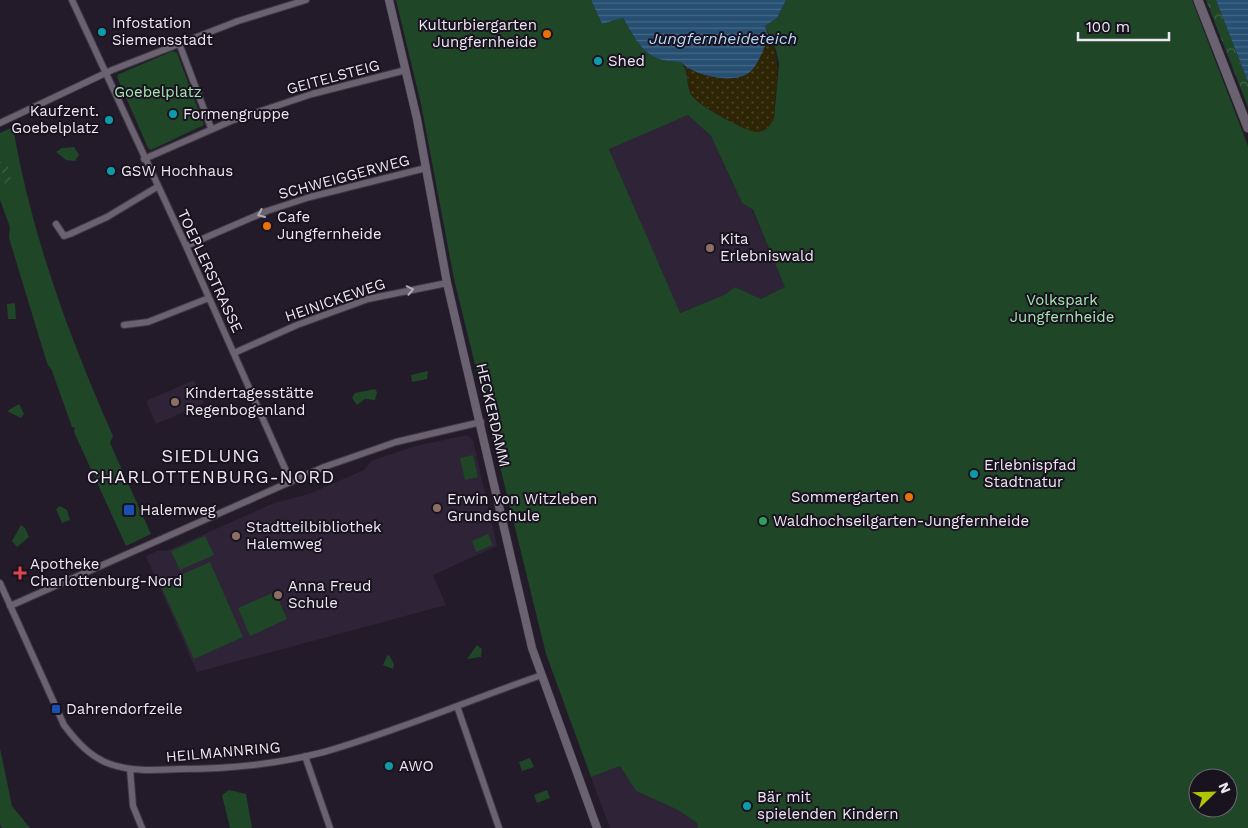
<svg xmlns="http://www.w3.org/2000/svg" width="1248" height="828" font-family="'Work Sans',sans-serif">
<defs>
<pattern id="forest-crowns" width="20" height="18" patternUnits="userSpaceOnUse" patternTransform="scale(1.25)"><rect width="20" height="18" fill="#1f4627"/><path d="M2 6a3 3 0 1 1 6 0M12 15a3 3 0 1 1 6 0" fill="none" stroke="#406147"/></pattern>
<pattern id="sand-dots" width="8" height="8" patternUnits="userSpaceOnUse" patternTransform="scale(1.25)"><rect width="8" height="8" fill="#2d2504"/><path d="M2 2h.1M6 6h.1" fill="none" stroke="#4c4529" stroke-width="1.8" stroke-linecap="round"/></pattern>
<pattern id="garden-furrows" width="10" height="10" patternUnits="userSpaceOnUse" patternTransform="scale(1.25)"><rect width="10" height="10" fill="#1f4627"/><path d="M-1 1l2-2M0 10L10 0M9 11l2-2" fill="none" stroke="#406147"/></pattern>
<pattern id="water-rules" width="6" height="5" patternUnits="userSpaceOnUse" patternTransform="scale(1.25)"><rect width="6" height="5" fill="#264f71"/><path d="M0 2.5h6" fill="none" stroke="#466886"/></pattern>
</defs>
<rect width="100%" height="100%" fill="#231b29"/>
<path fill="#2f2437" d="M688,115L711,136L742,203L752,210L786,287L761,299L735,287L724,295L679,313L609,148Z
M194,380L204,403L156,424L146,401Z
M467,435L473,440L497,546L433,575L446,605L197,672L146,556L157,551L169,550L274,503L309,494L364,470L371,461L416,446Z
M620,766L636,791L678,810L697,823L698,828H610L591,777Z"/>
<path fill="#1f4627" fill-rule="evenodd" d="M396,0H591L602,24L623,18C639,46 646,62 681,62C690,72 685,83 691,94C699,107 744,130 759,132L774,118L779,64L776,50L765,26L777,18L786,0H1192L1248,146V828H698L697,823L678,810L636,791L620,766L591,777L546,654L454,279L421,104ZM688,115L711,136L742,203L753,210L785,287L761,299L735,287L724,295L680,313L609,149ZM1198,778H1228V808H1198Z
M173,51L177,53L204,125L151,150L148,148L117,77L119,74Z
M13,127C31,233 69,337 113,436L110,443L151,534L126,546L74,432L75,428L72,427L52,371L47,363L9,238L10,227L0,200V133Z
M74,147L79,155L75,161L66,160L56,152L62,148Z
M15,303L16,319H8L7,304Z
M428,371L427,379L412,382L411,375Z
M375,389L377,392L375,400L365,399L357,405L352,398L355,393Z
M19,404L24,414L21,418L7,411Z
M473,455L478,477L465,480L460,458Z
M60,506L67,510L70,520L62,523L56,509Z
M21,525L25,528L29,537L17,547L12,541Z
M488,534L493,545L476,552L472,541Z
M205,536L214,555L180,570L171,551Z
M210,562L243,637L194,659L160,584Z
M275,592L287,619L250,636L238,608Z
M477,645L482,649L481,657L467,659Z
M389,655L394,664L393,669L383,665L387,656Z
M0,748L12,806L30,828H2L0,825Z
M530,758L534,767L522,771L519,762Z
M229,790L246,794L252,828H230L222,795Z
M547,790L550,798L537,803L534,795Z"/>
<path fill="url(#forest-crowns)" d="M1206,0H1216L1248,82V107Z"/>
<path fill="url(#sand-dots)" d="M769,37C783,63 775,89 774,118C771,125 766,132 757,132C746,132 699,105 692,96C686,86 689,76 685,66C698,76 737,84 751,71C759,63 764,47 769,37Z"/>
<path fill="url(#garden-furrows)" d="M0,162H7L11,180L5,185Z"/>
<path fill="url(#water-rules)" d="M591,0H786L777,18L765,26L769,37C764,47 759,64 750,72C735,85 693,76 681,62C645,62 639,45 623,18L602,24Z
M1216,0H1248V82Z"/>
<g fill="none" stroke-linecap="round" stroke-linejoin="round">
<defs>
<path id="minor" d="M72,0L186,246L291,482
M179,43L211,128
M0,123L112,70L238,21L306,0
M144,159L231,121L312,94L406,70
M56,224L64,236L70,234L107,217L157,187
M186,246L267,211L310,197L426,168
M124,325L148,322L209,298
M234,353L297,325L368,299L447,283
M0,583L64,725C76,741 90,757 110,764C132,772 157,770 181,769C228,769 278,764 324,752C398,731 469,700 542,675
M10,606L324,467L396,442L481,422
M457,706L499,828
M305,756L330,828
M130,769L133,806L142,828"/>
<path id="tertiary" d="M389,0L417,119L447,283L532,648L597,828"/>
<path id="secondary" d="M1198,0L1248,128"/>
</defs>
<use href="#minor" stroke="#3e3842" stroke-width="8"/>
<use href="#tertiary" stroke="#3e3842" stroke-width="9"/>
<use href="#secondary" stroke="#3e3842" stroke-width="10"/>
<use href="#minor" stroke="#6a6171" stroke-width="6"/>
<use href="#tertiary" stroke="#6a6171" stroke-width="8"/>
<use href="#secondary" stroke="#6a6171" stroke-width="9"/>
</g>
<defs><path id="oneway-chevron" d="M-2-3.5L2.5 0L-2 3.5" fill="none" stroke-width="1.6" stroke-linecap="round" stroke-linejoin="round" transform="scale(1.25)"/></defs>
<g stroke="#b2abb8">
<use href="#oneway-chevron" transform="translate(261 214) rotate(157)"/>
<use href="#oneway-chevron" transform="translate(410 290) rotate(-11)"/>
</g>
<g fill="#0f9aa8" stroke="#19121f" stroke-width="2">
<circle cx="102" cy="32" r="5"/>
<circle cx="598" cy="61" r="5"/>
<circle cx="173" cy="114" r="5"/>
<circle cx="109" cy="120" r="5"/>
<circle cx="111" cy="171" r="5"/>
<circle cx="974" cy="474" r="5"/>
<circle cx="389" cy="766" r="5"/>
<circle cx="747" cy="806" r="5"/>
</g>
<g fill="#e8710a" stroke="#19121f" stroke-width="2">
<circle cx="547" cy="34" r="5"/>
<circle cx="267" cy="226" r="5"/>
<circle cx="909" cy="497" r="5"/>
</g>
<g fill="#8d6e63" stroke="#19121f" stroke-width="2">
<circle cx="710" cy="248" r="5"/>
<circle cx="175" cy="402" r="5"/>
<circle cx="437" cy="508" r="5"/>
<circle cx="236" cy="536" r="5"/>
<circle cx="278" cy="595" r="5"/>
</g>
<g fill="#1a4fb4" stroke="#19121f" stroke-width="2">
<rect x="123" y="504" width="12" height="12" rx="2.5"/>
<rect x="51" y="704" width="10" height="10" rx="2.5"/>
</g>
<circle fill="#2e9e5b" stroke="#19121f" stroke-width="2" cx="763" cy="521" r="5"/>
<path fill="#e0444e" stroke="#19121f" stroke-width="2" d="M17.5 565.5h5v5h5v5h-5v5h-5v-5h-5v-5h5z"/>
<g text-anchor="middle" stroke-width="4" stroke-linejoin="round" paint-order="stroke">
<g font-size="15" fill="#ede8f2" stroke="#19121f" text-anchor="start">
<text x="112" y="28">Infostation<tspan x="112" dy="17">Siemensstadt</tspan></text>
<text x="537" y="30" text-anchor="end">Kulturbiergarten<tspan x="537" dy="17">Jungfernheide</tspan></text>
<text x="608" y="66">Shed</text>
<text x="99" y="116" text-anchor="end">Kaufzent.<tspan x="99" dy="17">Goebelplatz</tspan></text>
<text x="183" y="119">Formengruppe</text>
<text x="121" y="176">GSW Hochhaus</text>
<text x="277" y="222">Cafe<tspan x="277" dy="17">Jungfernheide</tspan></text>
<text x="720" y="244">Kita<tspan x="720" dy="17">Erlebniswald</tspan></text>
<text x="185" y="398">Kindertagesstätte<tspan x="185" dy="17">Regenbogenland</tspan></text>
<text x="984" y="470">Erlebnispfad<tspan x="984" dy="17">Stadtnatur</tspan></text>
<text x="899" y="502" text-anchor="end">Sommergarten</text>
<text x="447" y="504">Erwin von Witzleben<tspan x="447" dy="17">Grundschule</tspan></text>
<text x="140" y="515">Halemweg</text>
<text x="773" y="526">Waldhochseilgarten-Jungfernheide</text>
<text x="246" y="532">Stadtteilbibliothek<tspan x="246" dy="17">Halemweg</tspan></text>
<text x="30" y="569">Apotheke<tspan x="30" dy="17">Charlottenburg-Nord</tspan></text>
<text x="288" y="591">Anna Freud<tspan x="288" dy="17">Schule</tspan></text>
<text x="66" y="714">Dahrendorfzeile</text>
<text x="399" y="771">AWO</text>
<text x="757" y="802">Bär mit<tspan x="757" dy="17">spielenden Kindern</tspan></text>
</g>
<g font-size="15" fill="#ede8f2" stroke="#19121f">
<text transform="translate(333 77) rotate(-15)" y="5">GEITELSTEIG</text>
<text transform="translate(344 177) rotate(-15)" y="5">SCHWEIGGERWEG</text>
<text transform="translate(210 271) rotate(65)" y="5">TOEPLERSTRASSE</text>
<text transform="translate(335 300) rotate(-19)" y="5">HEINICKEWEG</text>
<text transform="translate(493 415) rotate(77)" y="5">HECKERDAMM</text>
<text transform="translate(223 752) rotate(-5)" y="5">HEILMANNRING</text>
</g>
<g font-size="15" fill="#a4e7ae" stroke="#19121f">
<text x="158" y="97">Goebelplatz</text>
<text x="1062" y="305">Volkspark<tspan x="1062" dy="17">Jungfernheide</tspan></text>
</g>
<g font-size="16" font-style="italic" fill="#b3d9fb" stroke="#19121f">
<text x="723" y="44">Jungfernheideteich</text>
</g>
<g font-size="18" letter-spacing="1" fill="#ede8f2" stroke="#19121f">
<text x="211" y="462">SIEDLUNG<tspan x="211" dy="21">CHARLOTTENBURG-NORD</tspan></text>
</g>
</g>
<g transform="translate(1213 793) rotate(67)"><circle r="24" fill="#19121f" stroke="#6e6873"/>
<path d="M0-4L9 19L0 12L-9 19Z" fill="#b1c500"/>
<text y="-8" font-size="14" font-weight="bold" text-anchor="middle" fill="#ede8f2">N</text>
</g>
<path d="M1078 32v8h91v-8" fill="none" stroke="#ede8f2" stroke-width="2.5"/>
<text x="1086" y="32" font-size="15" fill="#ede8f2" stroke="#19121f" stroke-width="4" paint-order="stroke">100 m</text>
</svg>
